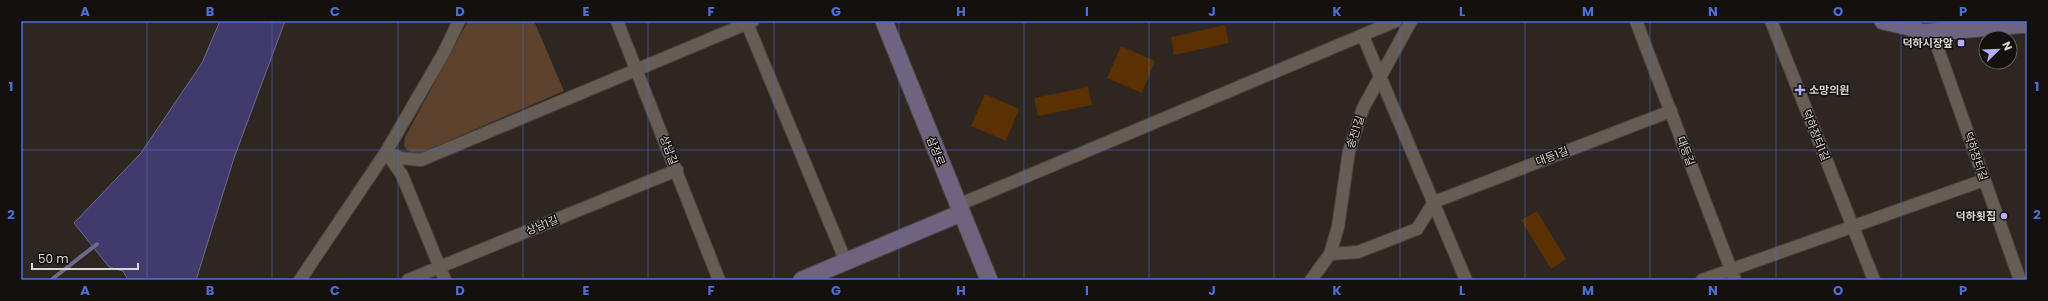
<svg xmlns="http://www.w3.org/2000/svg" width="2048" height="301" font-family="Poppins,'Noto Sans KR',sans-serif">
<rect width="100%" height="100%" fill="#2e2620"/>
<path fill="#5c412c" d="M468,21H534L564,91L416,155L410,153L404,146L405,137Z"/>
<path fill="#403b6c" stroke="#6f6a8b" d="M220,21H285L234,158L196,280H128L123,271L109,267L74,223L141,153L202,63Z"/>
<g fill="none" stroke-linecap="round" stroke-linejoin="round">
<path stroke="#6f6a8b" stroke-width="4" d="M51,280L97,244"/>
</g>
<path fill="#5b3003" d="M1225,25L1229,43L1174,55L1171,37Z
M1121,46L1155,61L1142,93L1107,78Z
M1088,87L1092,105L1038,116L1034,98Z
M985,94L1019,109L1006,141L971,126Z
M1537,211L1566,259L1551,269L1521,220Z"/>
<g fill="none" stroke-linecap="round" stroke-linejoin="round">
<defs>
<path id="street" d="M617,21L719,280
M746,21L846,262
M1636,21L1735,280
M1771,21L1874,280
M1932,32L2020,280
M1363,36L1466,280
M386,152L401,158L421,160L753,21
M386,152L402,175L445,280
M958,205L1396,21
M1330,254L1358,252L1417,229L1434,202L1671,111
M300,280L386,152L443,54L459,21
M408,280L677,170
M1311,280L1330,254L1338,227L1349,151L1363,108L1411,21
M1702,280L1984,180"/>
<path id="secondary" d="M884,21L989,280
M1883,21L1910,27L1921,33L2027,24
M802,280L961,213"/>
</defs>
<use href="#street" stroke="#4a433e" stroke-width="14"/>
<use href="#secondary" stroke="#4a433e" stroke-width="19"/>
<use href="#street" stroke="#665d55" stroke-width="12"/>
<use href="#secondary" stroke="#6e647f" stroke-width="17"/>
</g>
<path fill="none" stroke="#4d70d7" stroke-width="1" stroke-opacity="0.55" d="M147,21V280M272,21V280M398,21V280M523,21V280M648,21V280M774,21V280M899,21V280M1024,21V280M1149,21V280M1274,21V280M1400,21V280M1525,21V280M1650,21V280M1776,21V280M1901,21V280M21,150H2027"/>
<g fill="#b2adf9" stroke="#13100d" stroke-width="1.5">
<rect x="1957" y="39" width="8" height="8" rx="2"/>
<path d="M1798 84h4v4h4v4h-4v4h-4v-4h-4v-4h4z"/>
<circle cx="2004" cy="216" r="4"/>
</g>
<g text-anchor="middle" stroke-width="3" stroke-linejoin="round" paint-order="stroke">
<g font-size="11" font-weight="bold" fill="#ddd7d3" stroke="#13100d" text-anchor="end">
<text x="1953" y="47">덕하시장앞</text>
<text x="1809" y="94" text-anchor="start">소망의원</text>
<text x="1996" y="220">덕하횟집</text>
</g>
<g font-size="11" fill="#ddd7d3" stroke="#13100d">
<text transform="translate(1355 132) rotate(-72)" y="4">송전1길</text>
<text transform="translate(1816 135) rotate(68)" y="4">덕하장터1길</text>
<text transform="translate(669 150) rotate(69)" y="4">상남길</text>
<text transform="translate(936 151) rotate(68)" y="4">삼정로</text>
<text transform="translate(1686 151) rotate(69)" y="4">대등길</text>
<text transform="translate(1552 156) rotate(-21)" y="4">대등1길</text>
<text transform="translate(1976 156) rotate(71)" y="4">덕하장터길</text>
<text transform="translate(542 225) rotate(-22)" y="4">상남1길</text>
</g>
</g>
<rect width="2048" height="301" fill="none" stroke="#13100d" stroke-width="44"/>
<g transform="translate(1998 50) rotate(67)"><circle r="19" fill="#13100d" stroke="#64605c"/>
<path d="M0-3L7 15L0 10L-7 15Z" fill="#b2adf9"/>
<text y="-6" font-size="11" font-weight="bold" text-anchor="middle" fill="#ddd7d3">N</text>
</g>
<path d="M32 263v6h106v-6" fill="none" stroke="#ddd7d3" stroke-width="2"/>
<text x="38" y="263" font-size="12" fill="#ddd7d3" stroke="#13100d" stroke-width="3" paint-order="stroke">50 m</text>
<rect x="22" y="22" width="2004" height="257" fill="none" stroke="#4d70d7" stroke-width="1.5"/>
<g font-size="13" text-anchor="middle" font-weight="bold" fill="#4d70d7">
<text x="85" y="16">A</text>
<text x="210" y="16">B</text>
<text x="335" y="16">C</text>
<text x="460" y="16">D</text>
<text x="586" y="16">E</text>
<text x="711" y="16">F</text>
<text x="836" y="16">G</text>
<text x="961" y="16">H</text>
<text x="1087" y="16">I</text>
<text x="1212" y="16">J</text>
<text x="1337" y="16">K</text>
<text x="1462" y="16">L</text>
<text x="1588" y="16">M</text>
<text x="1713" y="16">N</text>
<text x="1838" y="16">O</text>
<text x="1963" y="16">P</text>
<text x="11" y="91">1</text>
<text x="2037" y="91">1</text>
<text x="11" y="219">2</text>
<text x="2037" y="219">2</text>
<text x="85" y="295">A</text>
<text x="210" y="295">B</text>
<text x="335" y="295">C</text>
<text x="460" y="295">D</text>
<text x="586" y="295">E</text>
<text x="711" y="295">F</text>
<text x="836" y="295">G</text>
<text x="961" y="295">H</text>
<text x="1087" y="295">I</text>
<text x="1212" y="295">J</text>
<text x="1337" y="295">K</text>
<text x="1462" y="295">L</text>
<text x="1588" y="295">M</text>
<text x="1713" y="295">N</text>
<text x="1838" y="295">O</text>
<text x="1963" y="295">P</text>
</g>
</svg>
